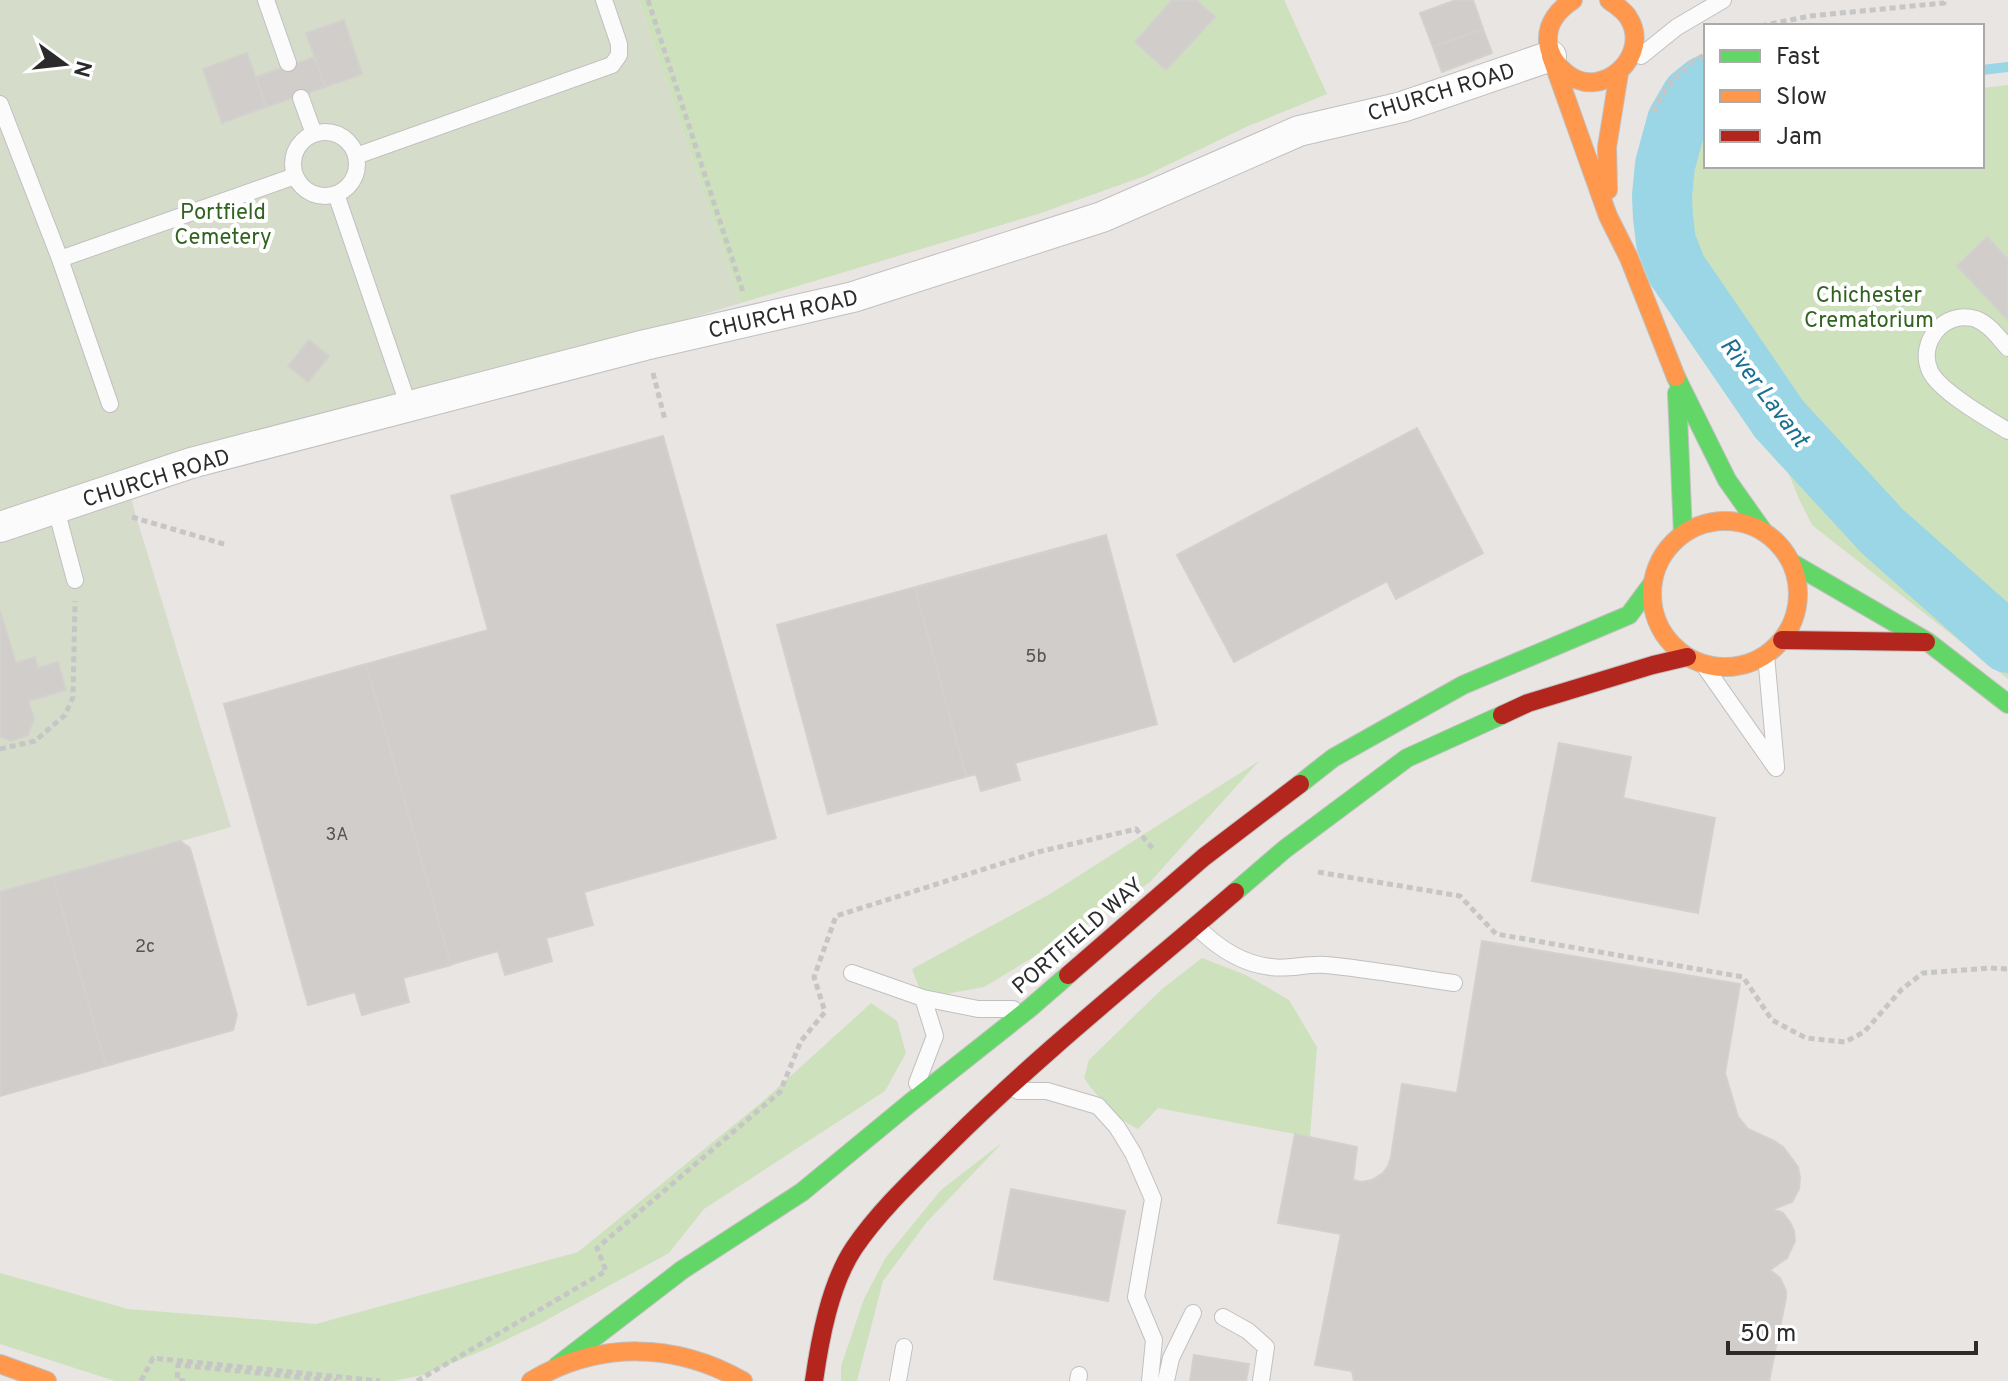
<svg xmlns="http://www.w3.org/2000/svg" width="2008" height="1381" font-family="Overpass,sans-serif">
<rect width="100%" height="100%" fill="#e8e5e2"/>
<path fill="#cee1bd" d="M639,0H1284L1327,94L1246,127L1145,176L1038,214L741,303Z
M2008,85V679L1812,525L1800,501L1676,202L1685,124L1706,122V166H1982V88Z
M1259,761L1150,882L1106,913L984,987L923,998L912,969L1050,894Z
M1202,958L1246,975L1289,1000L1317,1047L1310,1137L1158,1108L1138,1129C1115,1118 1098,1098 1084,1078L1089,1060L1162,989Z
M871,1003L897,1021L906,1053L885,1091L704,1209L669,1253L541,1323L491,1347L423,1375L394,1381H115L0,1344V1273L128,1309L316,1324L578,1252L762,1102Z
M1003,1142L926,1223L883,1281L857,1381H841V1366L864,1299L886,1257L941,1190Z"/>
<path fill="#d6dcca" d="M0,0H639L741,303L128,485L135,513L231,827L0,892Z"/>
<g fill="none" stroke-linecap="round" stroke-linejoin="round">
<path stroke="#9ad6e5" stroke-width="10" d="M1982,70L2008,67"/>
<path stroke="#9ad6e5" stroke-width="60" d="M1706,85L1691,97L1677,121L1665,165L1662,196L1663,217L1666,242L1677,270L1779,419L1882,531L2008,643"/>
</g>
<path fill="#d0cdcb" stroke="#d3d1ce" stroke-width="2" d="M1172,0H1196L1215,17L1166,70L1135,42Z
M1456,0H1473L1483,29L1433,47L1420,13Z
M344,20L362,74L325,87L306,33Z
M1483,29L1492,53L1442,72L1433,47Z
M247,53L266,107L222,123L203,69Z
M315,57L325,87L266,107L256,77Z
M1987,237L2008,259V320L1957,266Z
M309,340L329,356L308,382L288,366Z
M1417,428L1483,553L1396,599L1387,581L1234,662L1177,555Z
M663,436L776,838L584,892L593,925L546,938L552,961L505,975L498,951L403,978L409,1002L362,1015L355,992L308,1005L224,704L488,630L451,496Z
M1106,535L1157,724L1015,763L1020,780L981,791L976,774L966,776L915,588Z
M1106,535L1157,724L1015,763L1020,780L981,791L976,774L828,814L777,625Z
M0,611L16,663L35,657L38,668L58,662L66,690L28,701L34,719L28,735L11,741L0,736Z
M366,664L451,965L403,978L409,1002L362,1015L355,992L308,1005L224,704Z
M1559,743L1631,757L1623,798L1715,818L1698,913L1532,881Z
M180,841L190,848L237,1015L233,1030L106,1066L53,877Z
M180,841L190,848L237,1015L233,1030L0,1096V892Z
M1482,941L1740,984L1725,1073L1738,1117L1748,1129L1774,1141L1783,1147L1798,1167L1800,1178L1799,1189L1792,1202L1774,1209L1783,1213L1790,1222L1794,1231L1795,1241L1787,1258L1770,1270L1780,1278L1786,1291V1298L1769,1381H1354L1352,1371L1315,1365L1341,1234L1278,1223L1295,1134L1357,1147L1353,1180L1362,1182L1372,1180L1383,1173L1388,1166L1391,1157L1402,1084L1457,1093Z
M1011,1189L1125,1211L1108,1301L994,1279Z
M1194,1355L1249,1364L1246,1381H1190Z"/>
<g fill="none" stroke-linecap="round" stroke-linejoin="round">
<defs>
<path id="lane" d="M266,0L288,63
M1641,56L1677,27L1723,0
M301,98L314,134
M0,104L60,259L110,404
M293 164a32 32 0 1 1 64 0a32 32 0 1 1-64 0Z
M356,156L612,65L619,55V44L604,0
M336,194L409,407
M60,259L295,176
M2008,348C1998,337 1989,324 1976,319C1945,309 1917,342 1930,371C1939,391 1988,419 2008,431
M56,509L75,580
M1766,655L1776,766
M1703,664L1776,768
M1197,927C1217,947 1242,964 1271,967C1289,970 1308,963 1326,965C1369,969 1411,977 1454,983
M852,973L923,998L978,1009H1013
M917,1083L935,1036L923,998
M1018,1091H1047L1098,1106L1117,1127L1133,1153L1153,1199L1136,1297L1154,1340L1150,1381
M1223,1317L1248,1331L1266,1347L1261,1381
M898,1381L904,1347
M1078,1381L1079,1375
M1166,1381L1171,1358L1193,1313"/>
<path id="street" d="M0,527L191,463L645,345L853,297L1102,217L1299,131L1402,107L1551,56"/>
<path id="fast" d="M1676,377L1727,480L1763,531
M1677,393L1683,534
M1792,563L1928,642L2008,704
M1300,784L1333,758L1463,685L1629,615L1652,584
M1235,892L1285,849L1407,758L1502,715
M557,1366L682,1270L802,1192L910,1103L1030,1008L1068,975"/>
<path id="slow" d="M1573,0C1559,9 1547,23 1548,41C1549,54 1556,65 1566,73C1602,103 1653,54 1628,17C1624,10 1615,5 1609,0
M1551,56L1608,216L1629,258L1676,377
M1608,190L1607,147L1619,73
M1652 594a73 73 0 1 1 146 0a73 73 0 1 1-146 0Z
M0,1364L47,1381
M531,1381C599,1341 675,1342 743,1381"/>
<path id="jam" d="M1782,640L1926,642
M1502,715L1528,703L1653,665L1687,657
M1068,975L1204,857L1300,784
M814,1381C820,1339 830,1284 854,1248C881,1208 918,1175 952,1141C1041,1053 1140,974 1235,892"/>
</defs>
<use href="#lane" stroke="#c1c0c0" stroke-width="18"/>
<use href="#street" stroke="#c1c0c0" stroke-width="32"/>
<use href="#fast" stroke="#c1c0c0" stroke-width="20"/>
<use href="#slow" stroke="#c1c0c0" stroke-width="20"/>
<use href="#jam" stroke="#c1c0c0" stroke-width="20"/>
<path stroke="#c6c6c6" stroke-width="5" stroke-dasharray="6 4" stroke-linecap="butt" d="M648,0L743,292
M1761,26L1810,16L1944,3V0
M1654,112C1664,87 1682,67 1706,54
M653,373L665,420
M132,517L227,545
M0,749L35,741L65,715L73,697L75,601
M1318,872L1460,896L1496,934L1743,977L1772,1020L1806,1038L1845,1042L1864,1032L1902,989L1923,973L1990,968L2008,969
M141,1381L153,1358L380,1381
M185,1381L177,1380L178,1365L337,1381
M417,1381L606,1271L597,1248L780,1092L801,1041L825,1012L814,977L836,916L1038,852L1136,829L1154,850"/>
<use href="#lane" stroke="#fcfbfb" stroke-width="16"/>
<use href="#street" stroke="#fcfbfb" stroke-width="30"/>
<use href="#fast" stroke="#63d668" stroke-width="18"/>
<use href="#slow" stroke="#ff974d" stroke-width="18"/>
<use href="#jam" stroke="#b3261e" stroke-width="18"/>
</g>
<g text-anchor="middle" stroke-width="8" stroke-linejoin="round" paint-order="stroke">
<g font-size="18" fill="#555454">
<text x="1036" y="662">5b</text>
<text x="337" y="840">3A</text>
<text x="145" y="952">2c</text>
</g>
<g font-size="22" fill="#2b2b2b" stroke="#fff">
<text transform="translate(1441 91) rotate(-17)" y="8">CHURCH ROAD</text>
<text transform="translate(783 313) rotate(-13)" y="8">CHURCH ROAD</text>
<text transform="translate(156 477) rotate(-17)" y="8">CHURCH ROAD</text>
<text transform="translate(1077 935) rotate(-41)" y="8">PORTFIELD WAY</text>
</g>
<g font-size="22" fill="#316320" stroke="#fff">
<text x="223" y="219">Portfield<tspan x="223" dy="25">Cemetery</tspan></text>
<text x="1869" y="302">Chichester<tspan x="1869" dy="25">Crematorium</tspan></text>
</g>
<g font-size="24" font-style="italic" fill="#186f92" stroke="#fff">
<text transform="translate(1765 392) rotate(53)" y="8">River Lavant</text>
</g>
</g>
<rect x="1704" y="24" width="280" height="144" fill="#ffffff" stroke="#aaaaaa" stroke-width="2"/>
<rect x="1720" y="50" width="40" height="12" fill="#63d668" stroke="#aaaaaa" stroke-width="2"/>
<text x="1776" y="64" font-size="24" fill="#2b2b2b">Fast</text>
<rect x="1720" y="90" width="40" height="12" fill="#ff974d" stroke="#aaaaaa" stroke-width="2"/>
<text x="1776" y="104" font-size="24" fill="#2b2b2b">Slow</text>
<rect x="1720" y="130" width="40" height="12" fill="#b3261e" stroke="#aaaaaa" stroke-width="2"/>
<text x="1776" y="144" font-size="24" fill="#2b2b2b">Jam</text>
<g transform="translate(64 64) rotate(105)" stroke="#ffffff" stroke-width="6" paint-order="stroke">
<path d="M0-6L14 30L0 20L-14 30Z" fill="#2b2b2b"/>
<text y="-12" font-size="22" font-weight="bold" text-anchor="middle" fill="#2b2b2b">N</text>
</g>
<path d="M1728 1341v12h248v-12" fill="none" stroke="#2b2b2b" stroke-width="4"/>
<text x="1740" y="1341" font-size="24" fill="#2b2b2b" stroke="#ffffff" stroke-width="6" paint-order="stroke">50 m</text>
</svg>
